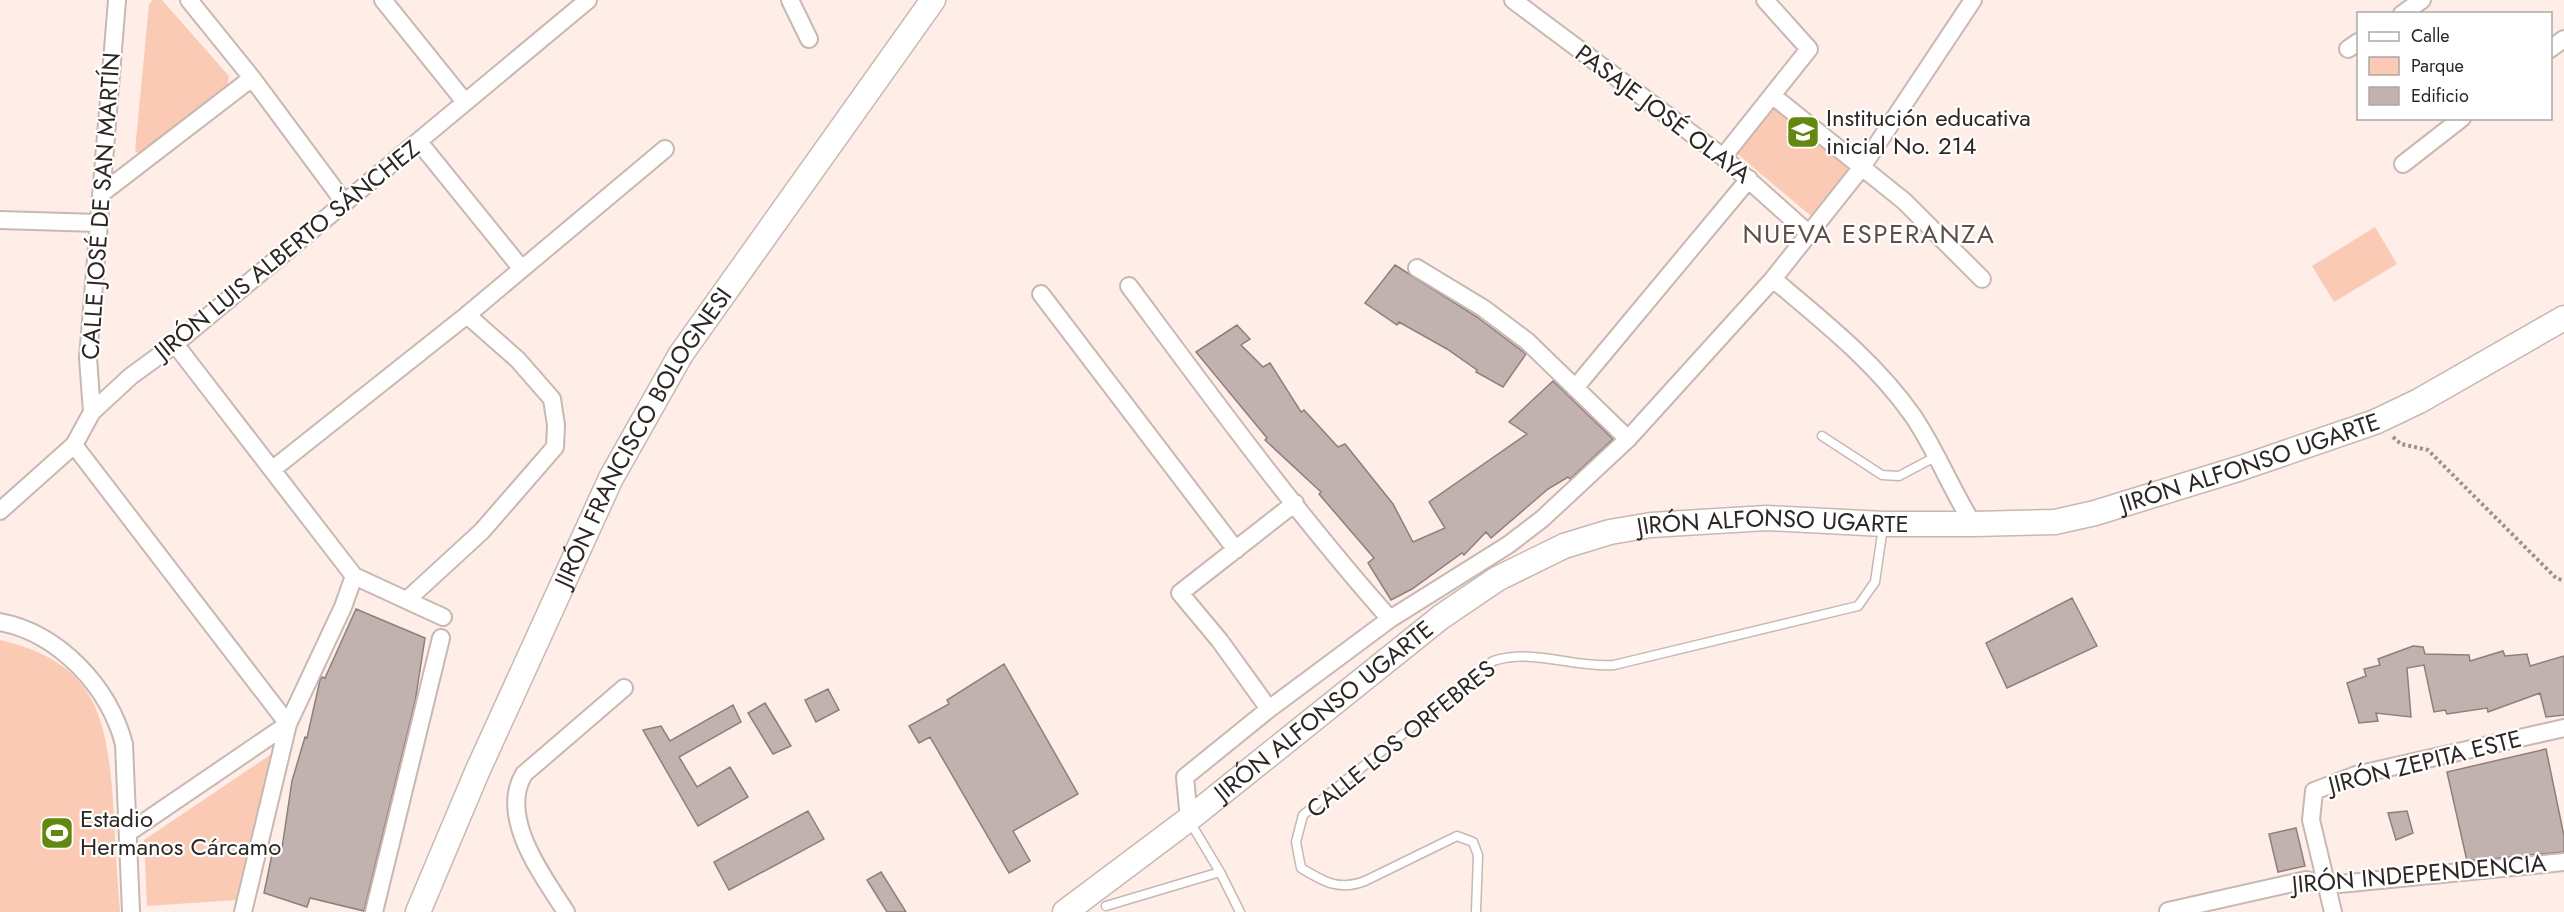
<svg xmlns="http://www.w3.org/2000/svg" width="2564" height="912" font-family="Jost,sans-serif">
<rect width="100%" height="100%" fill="#feeee7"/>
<path fill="#facab4" d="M153,0H162L229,76L227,88L144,157L135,151L149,4Z
M1776,104L1852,169L1811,216L1735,152Z
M2375,227L2397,264L2334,302L2312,266Z
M0,640C95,662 107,715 113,802C115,839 117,875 120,912H0Z
M273,753L237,900L147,906L144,840Z"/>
<path fill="#c2b2af" stroke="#8e7f7c" stroke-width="1.5" d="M1395,265L1477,317L1526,354L1503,387L1476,372L1477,370L1447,349L1399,322L1397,325L1365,303Z
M1237,325L1250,339L1241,345L1263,367L1270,363L1301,412L1304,410L1338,447L1345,444L1393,504L1413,542L1445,528L1429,502L1527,434L1509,422L1553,381L1613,439L1570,479L1568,477L1548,489L1491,538L1486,532L1464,555L1462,553L1412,589L1391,600L1368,563L1374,558L1319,494L1321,492L1265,440L1267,438L1196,352Z
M2072,598L2097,646L2007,688L1986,643Z
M356,609L425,638L415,702L364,911L310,898L307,907L264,893L274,845L282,848L292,781L305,737L307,738L320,680L322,677L325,678Z
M2413,646L2423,647L2425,654L2469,655L2470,661L2503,651L2505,656L2527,654L2530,666L2564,656V715L2546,717L2540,693L2488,712L2487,708L2447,714L2445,710L2434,712L2424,665L2407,668L2411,717L2376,713L2378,721L2359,723L2347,683L2366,676L2364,669L2380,665L2378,659Z
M1004,664L1078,794L1013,831L1030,861L1009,873L930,737L919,743L909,726L949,704L947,700Z
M828,689L839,710L816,722L805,700Z
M765,703L791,746L773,754L748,713Z
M733,705L741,722L679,757L697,787L730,767L748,797L698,826L643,730L661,726L670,741Z
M2546,749L2564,836V852L2467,861L2447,772Z
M808,811L824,839L729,890L714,862Z
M2407,811L2413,833L2396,840L2388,813Z
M2296,828L2305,866L2278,872L2269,834Z
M881,872L906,912H887L867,880Z"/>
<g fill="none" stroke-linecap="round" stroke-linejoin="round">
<defs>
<path id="lane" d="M1822,436L1882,475L1899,476L1935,457
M1190,822L1220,872L1240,912
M1106,906L1220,872
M1476,912L1478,855L1473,842L1457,836L1365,881C1339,891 1324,882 1301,868L1296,842L1303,815L1493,661C1534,648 1572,668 1614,665L1858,606L1875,582L1883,527"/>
<path id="street" d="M189,0L252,78L344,202
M383,0L465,102
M790,0L809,39
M1513,0L1723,157L1808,233
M2402,14L2422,0
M2348,49L2358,42
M2550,49L2564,39
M1773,96L1904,201L1982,279
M419,142L521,268
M1723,157L1809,49L1765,0
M2403,164L2462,118
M101,194L252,78
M0,220L98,223
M1417,268L1483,308L1527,341L1628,439
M1773,279C1823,321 1875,362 1913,416C1936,450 1951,489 1973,524
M1129,286C1213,399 1296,513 1390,619
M1041,294L1236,550
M175,344L354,576L443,617
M1575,388L1749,179
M92,412L88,358L117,0
M74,445L288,724
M273,469L467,315L665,149
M0,511L74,445L92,412L131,376L175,344L588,0
M408,599L482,531L555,447L556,425L552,399L518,360L467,315
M0,622C59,633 109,687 124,744L131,912
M1269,709L1220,641L1180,593L1295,503
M1189,819L1185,777L1269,709L1390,619L1508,545L1542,519L1628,439L1773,279L1862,167L1973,0
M128,833L288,724
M2168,911L2306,880L2329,885L2564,862
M243,912L288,724L343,607L354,576
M374,912L441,638
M566,912C543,876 498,817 524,774L624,688
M2333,912L2311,820L2314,791L2356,775L2564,728"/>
<g id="secondary">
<path id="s1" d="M418,912L477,772L611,478L681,354L933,0"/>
<path id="s2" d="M1065,912L1189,819L1441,617L1497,579L1564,546L1610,532L1651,525L1733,520L1767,518L1884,524H1973L2055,522L2095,513L2241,468L2375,422L2419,401L2564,318"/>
</g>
</defs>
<use href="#lane" stroke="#c7b8b1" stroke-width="11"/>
<use href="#street" stroke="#c7b8b1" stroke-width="20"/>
<use href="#secondary" stroke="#c7b8b1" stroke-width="27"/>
<path stroke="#9c918c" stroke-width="4" stroke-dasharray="3 3" stroke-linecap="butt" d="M2393,437L2401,444L2428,450L2556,578L2564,581"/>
<use href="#lane" stroke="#fff" stroke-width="8"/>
<use href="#street" stroke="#fff" stroke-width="16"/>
<use href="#secondary" stroke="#fff" stroke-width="24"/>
</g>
<defs>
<symbol id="school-square" viewBox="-11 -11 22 22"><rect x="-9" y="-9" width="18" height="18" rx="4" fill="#63880f" stroke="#fff"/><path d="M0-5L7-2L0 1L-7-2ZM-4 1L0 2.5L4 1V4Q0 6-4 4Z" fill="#fff"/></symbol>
<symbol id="stadium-square" viewBox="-11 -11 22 22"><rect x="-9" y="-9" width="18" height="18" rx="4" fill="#63880f" stroke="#fff"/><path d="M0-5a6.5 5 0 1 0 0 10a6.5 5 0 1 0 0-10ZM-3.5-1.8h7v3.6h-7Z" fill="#fff"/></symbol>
</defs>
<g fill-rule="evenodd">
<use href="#school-square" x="1784" y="113" width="38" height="38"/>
<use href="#stadium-square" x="38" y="814" width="38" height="38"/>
</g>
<g text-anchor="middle" stroke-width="4.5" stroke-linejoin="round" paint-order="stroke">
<g font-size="24" fill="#2d2724" stroke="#fff">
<text transform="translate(1663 114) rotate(37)" y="8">PASAJE JOSÉ OLAYA</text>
<text transform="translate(101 206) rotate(-86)" y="8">CALLE JOSÉ DE SAN MARTÍN</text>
<text transform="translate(287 250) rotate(-39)" y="8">JIRÓN LUIS ALBERTO SÁNCHEZ</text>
<text dy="8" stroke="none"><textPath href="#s1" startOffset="526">JIRÓN FRANCISCO BOLOGNESI</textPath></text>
<text dy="8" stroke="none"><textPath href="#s2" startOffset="1318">JIRÓN ALFONSO UGARTE</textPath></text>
<text dy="8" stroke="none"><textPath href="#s2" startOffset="832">JIRÓN ALFONSO UGARTE</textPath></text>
<text dy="8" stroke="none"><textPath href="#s2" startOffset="328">JIRÓN ALFONSO UGARTE</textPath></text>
<text transform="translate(1401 739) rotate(-39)" y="8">CALLE LOS ORFEBRES</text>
<text transform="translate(2425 762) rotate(-14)" y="8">JIRÓN ZEPITA ESTE</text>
<text transform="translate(2419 874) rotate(-5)" y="8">JIRÓN INDEPENDENCIA</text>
</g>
<g font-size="24" fill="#2d2724" stroke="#fff" text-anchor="start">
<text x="1826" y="126">Institución educativa<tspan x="1826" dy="28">inicial No. 214</tspan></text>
<text x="80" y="827">Estadio<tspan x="80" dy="28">Hermanos Cárcamo</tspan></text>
</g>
<g font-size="26" letter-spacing="1.5" fill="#5c504a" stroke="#fff">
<text x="1869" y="243">NUEVA ESPERANZA</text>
</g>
</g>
<rect x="2357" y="12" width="195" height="108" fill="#ffffff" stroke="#aba9a7" stroke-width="1.5"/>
<rect x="2369" y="32" width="30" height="9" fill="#ffffff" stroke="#aba9a7" stroke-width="1.5"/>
<text x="2411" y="42" font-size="18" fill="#2d2724">Calle</text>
<rect x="2369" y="57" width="30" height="18" fill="#facab4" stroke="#aba9a7" stroke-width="1.5"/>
<text x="2411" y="72" font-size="18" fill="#2d2724">Parque</text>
<rect x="2369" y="87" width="30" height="18" fill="#c2b2af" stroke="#aba9a7" stroke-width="1.5"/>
<text x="2411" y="102" font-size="18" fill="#2d2724">Edificio</text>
</svg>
